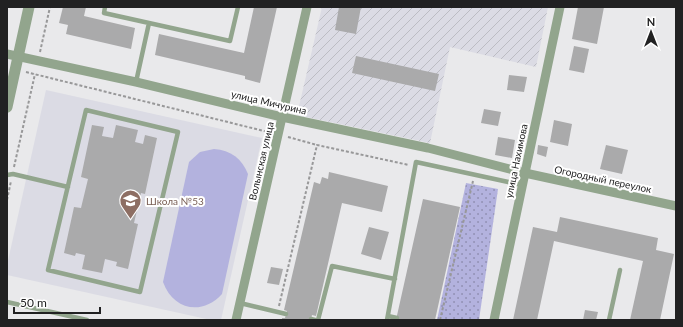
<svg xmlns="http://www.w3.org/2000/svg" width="683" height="327" font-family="Lato,sans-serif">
<defs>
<pattern id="industrial-furrows" width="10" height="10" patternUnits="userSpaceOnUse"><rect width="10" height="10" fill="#dbdbe4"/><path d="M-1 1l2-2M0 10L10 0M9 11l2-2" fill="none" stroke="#bcbcc3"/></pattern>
<pattern id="grass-dots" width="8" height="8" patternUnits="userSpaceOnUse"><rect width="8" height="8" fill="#b3b2de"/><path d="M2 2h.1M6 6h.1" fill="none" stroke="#9190b4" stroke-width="1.8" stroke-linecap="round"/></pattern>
</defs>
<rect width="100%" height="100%" fill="#e9e9eb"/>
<path fill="#dbdbe4" d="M46,90L262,138L221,320H211L7,275V265Z"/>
<path fill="url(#industrial-furrows)" d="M322,7H548L536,67L450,47L430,143L297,115Z"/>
<path fill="url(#grass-dots)" d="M466,183L498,189L479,320H437Z"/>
<path fill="#b3b2de" d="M214,149C231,150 242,159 248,174L222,294C202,316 173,310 163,282L189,162L200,152Z"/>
<path fill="#aaaaab" d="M63,7H86L84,16L135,28L131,49L66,34L68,25L59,23Z
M254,7H277L260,83L245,79V76L155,55L159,34L244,53Z
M339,7H361L356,34L335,30Z
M578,7H604L597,44L572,39Z
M574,46L589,49L584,73L569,70Z
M356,56L439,74L435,91L352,73Z
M509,75L527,77L524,92L507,90Z
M484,109L501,112L498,126L481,123Z
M554,120L572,124L568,146L550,142Z
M92,125L104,127L102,136L113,138L116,125L138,130L135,142L143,144L145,135L157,138L145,194L141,193L134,223L138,224L128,269L116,266L117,262L105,259L102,273L82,269L85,255L76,253L75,256L64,253L74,207L81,208L88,179L81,177Z
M498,137L515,140L512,158L495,155Z
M538,145L548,147L546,157L537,154Z
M606,145L628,150L622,174L600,169Z
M329,172L388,186L382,212L342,203L316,316L312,315L311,320H282V318H285L287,311L284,310L314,182L320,184L322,177L328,179Z
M423,199L460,207L435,320H396Z
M560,217L658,238L656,250L674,254L660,320H630L643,261L554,241L537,320H513L533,227L557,232Z
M369,227L389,232L381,260L361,254Z
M271,267L283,269L279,285L267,283Z
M585,310L598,312L596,320H583Z"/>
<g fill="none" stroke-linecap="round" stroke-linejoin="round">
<path stroke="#989899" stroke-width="2" stroke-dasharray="3 2" stroke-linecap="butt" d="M40,52L50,7
M26,72L268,132
M288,137L317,145
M14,167L35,74
M7,200L11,181
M279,306L317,145L409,165
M440,320L473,181"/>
<path stroke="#92a58d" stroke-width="4.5" d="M105,7L104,13L230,41L238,7
M136,82L149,23
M86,110L178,132L140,292L48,270Z
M7,175L13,174L68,187
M7,302L87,320
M240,303L286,314
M388,316L397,318
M311,319L315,320
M318,320L332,266L395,279
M387,320L416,162L522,185
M609,320L620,270"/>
<path stroke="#92a58d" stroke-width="9" d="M7,54L136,82L282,117L428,148L525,173L676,206
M236,320L307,7
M494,320L560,7"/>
<path stroke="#92a58d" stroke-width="11" d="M7,107L29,7"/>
</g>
<defs>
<symbol id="school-pin" viewBox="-11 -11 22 30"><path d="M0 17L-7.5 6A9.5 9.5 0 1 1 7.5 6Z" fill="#8d6e63" stroke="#fff"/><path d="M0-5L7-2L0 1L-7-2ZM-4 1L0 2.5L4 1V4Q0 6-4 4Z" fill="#fff"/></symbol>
</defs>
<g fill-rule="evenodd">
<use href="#school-pin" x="118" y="188" width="25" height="34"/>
</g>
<g text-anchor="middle" stroke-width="4" stroke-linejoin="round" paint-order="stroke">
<g font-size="10" fill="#212122" stroke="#fff">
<text transform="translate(269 102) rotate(13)" y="4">улица Мичурина</text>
<text transform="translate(261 161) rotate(-77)" y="4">Волынская улица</text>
<text transform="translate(516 161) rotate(-78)" y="4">улица Нахимова</text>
<text transform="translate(603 179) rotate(12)" y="4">Огородный переулок</text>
</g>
<g font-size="10" fill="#785e54" stroke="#fff" text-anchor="start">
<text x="146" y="205">Школа №53</text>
</g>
</g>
<rect width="683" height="327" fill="none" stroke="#212122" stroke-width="16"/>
<g transform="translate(651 32)" stroke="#ffffff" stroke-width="3" paint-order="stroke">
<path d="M0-3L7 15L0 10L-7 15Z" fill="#212122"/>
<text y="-6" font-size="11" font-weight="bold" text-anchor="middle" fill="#212122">N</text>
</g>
<path d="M14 307v6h86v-6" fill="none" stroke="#212122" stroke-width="2"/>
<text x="20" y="307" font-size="12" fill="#212122" stroke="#ffffff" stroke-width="3" paint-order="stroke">50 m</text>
</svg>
